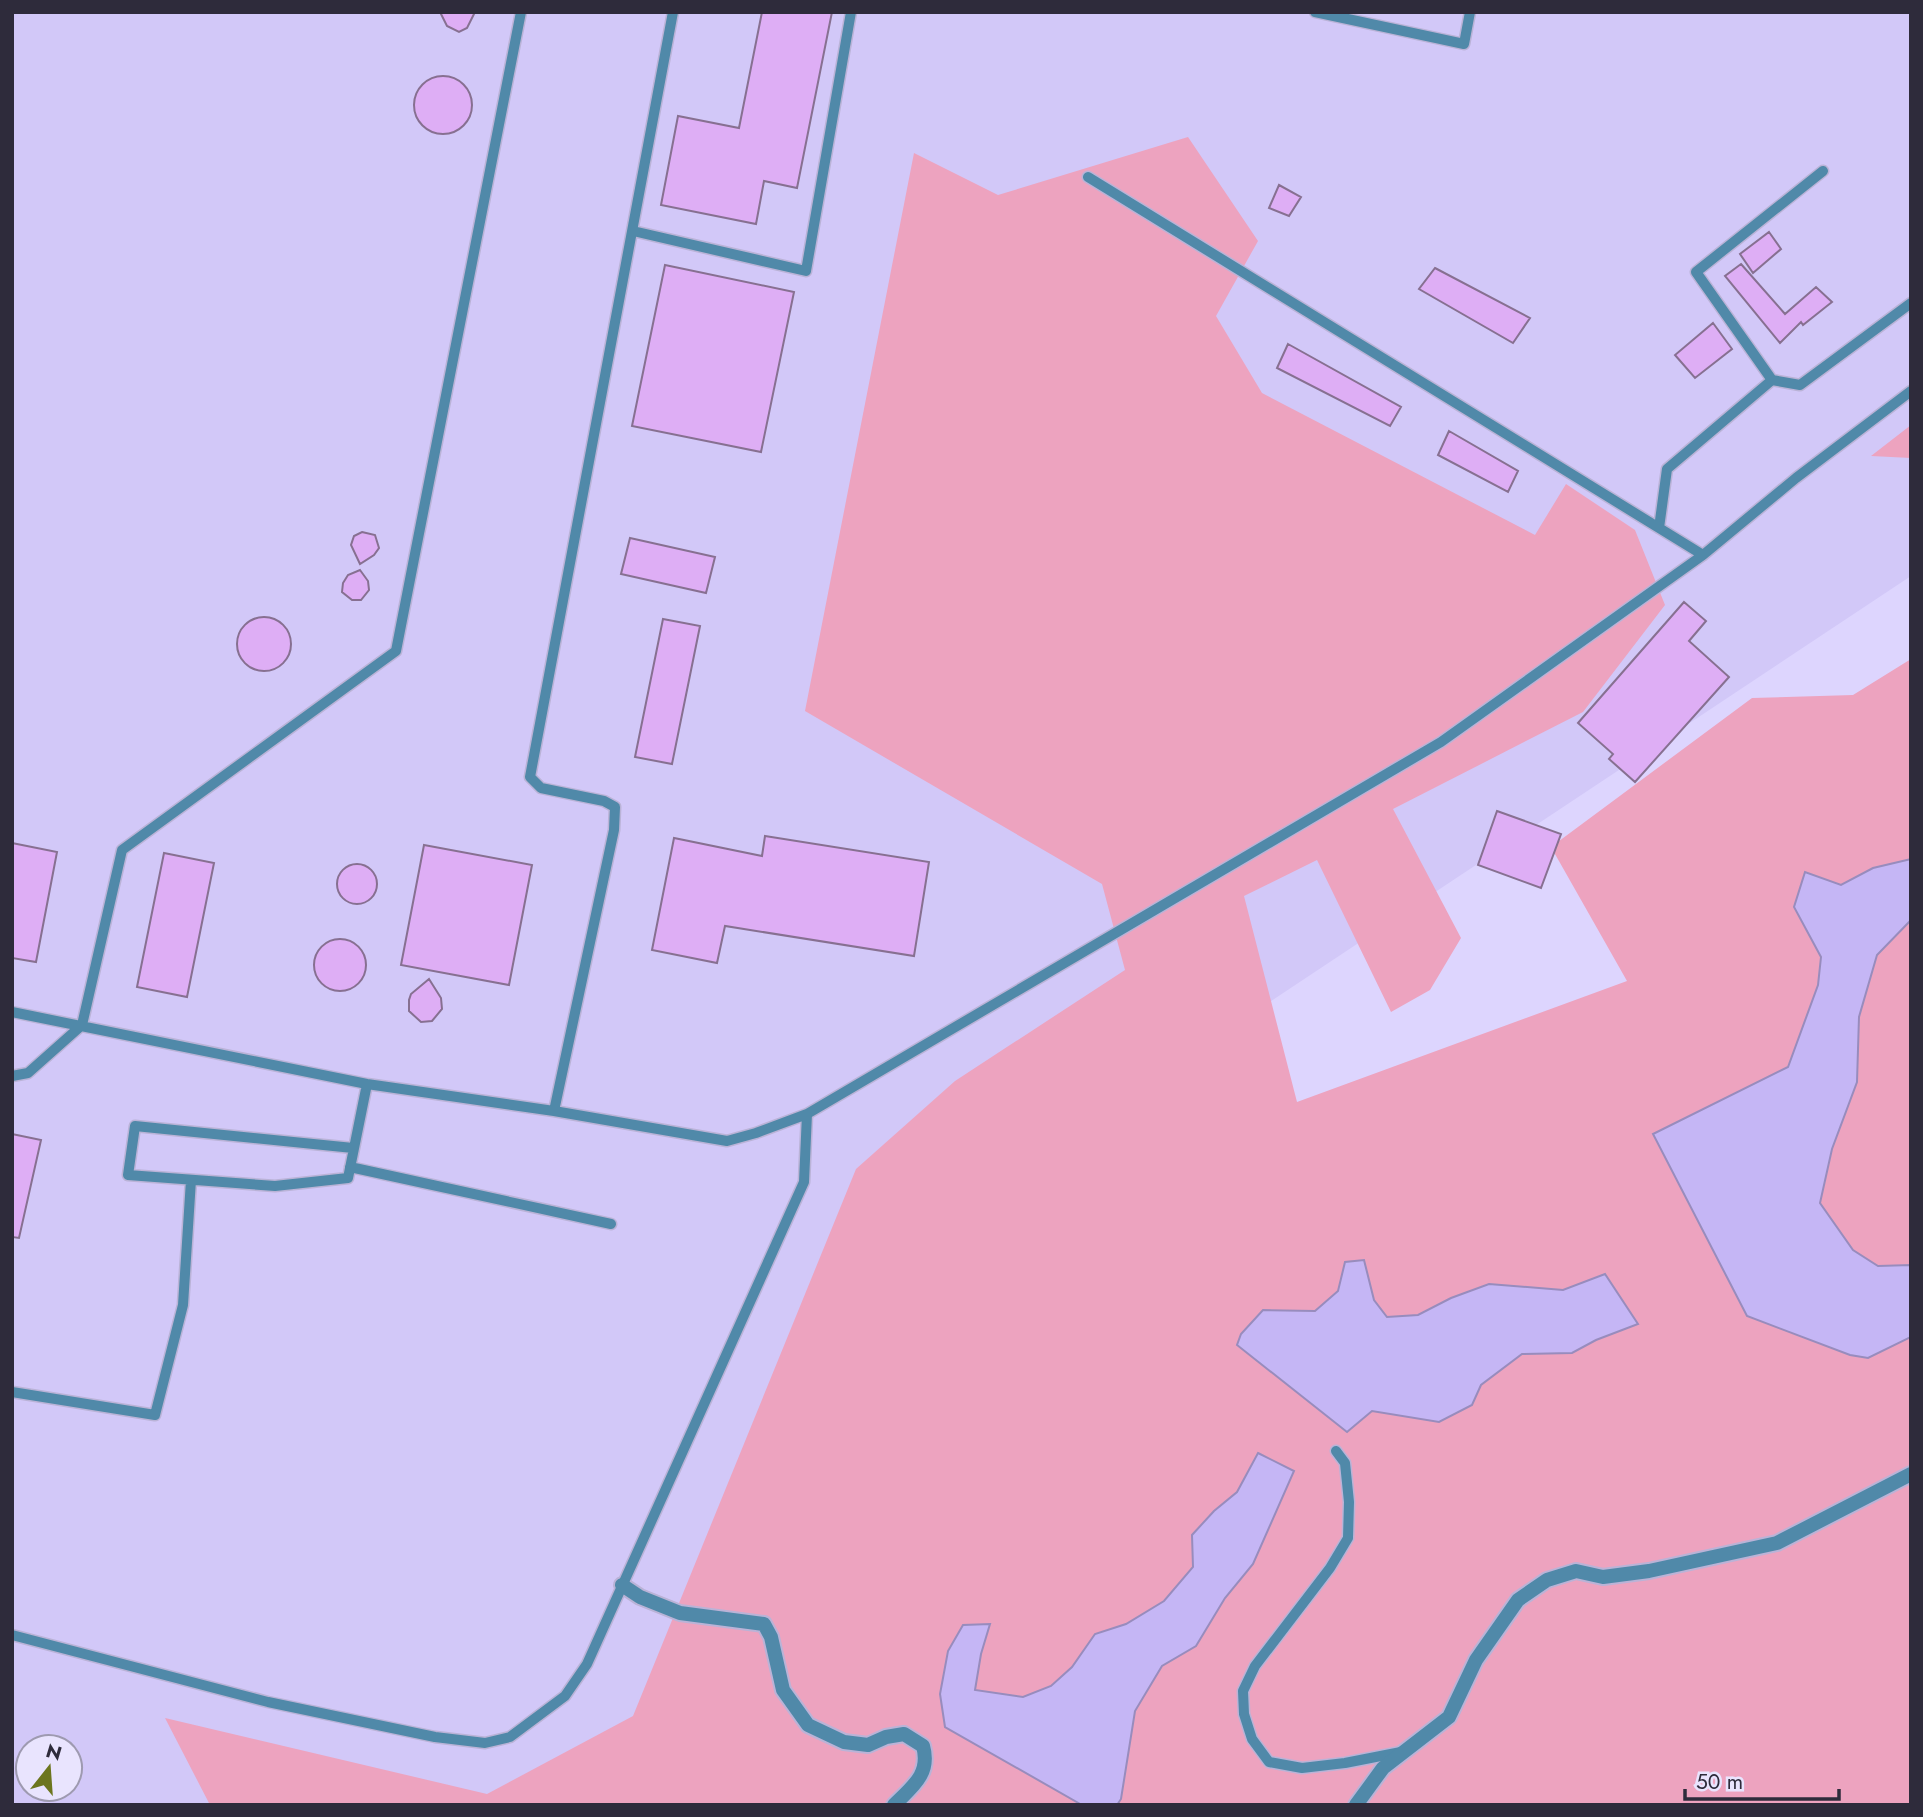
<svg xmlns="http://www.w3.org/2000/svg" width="1923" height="1817" font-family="Jost,sans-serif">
<rect width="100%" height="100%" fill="#ddd5fe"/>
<path fill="#d2c8f8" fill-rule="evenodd" d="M12,12H1911V576L958,1209L647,1805H12ZM28,1747H70V1789H28Z"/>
<path fill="#eda3bf" d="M1188,137L1258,241L1216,316L1262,393L1535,535L1566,484L1635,530L1665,605L1583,712L1393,809L1461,938L1430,990L1391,1012L1317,860L1244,896L1297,1102L1627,981L1551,847L1752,698L1853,695L1911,659V1805H210L165,1718L487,1794L633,1716L856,1169L955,1081L1125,970L1102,884L805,711L914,153L998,195Z
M1911,425V458L1871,456Z"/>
<path fill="#c5b6f5" stroke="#988cbd" stroke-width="2" d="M1911,859V920L1877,955L1859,1017L1857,1082L1832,1149L1820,1203L1853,1250L1878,1266L1911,1265V1337L1868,1358L1850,1355L1747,1316L1653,1134L1788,1067L1818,985L1821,957L1794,907L1805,872L1841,885L1873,868Z
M1364,1260L1374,1300L1387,1317L1418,1315L1451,1298L1489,1284L1563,1290L1605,1274L1638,1324L1596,1340L1572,1353L1522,1354L1481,1385L1472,1405L1439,1422L1372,1411L1347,1432L1237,1345L1241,1334L1263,1310L1315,1311L1338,1291L1345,1262Z
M1258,1453L1294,1471L1253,1564L1225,1598L1196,1646L1162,1666L1135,1711L1121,1799L1117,1805H1082L945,1727L940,1694L948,1651L963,1625L990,1624L981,1654L975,1690L1023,1697L1051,1686L1072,1667L1095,1634L1126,1624L1164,1601L1193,1567L1192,1535L1214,1511L1237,1492Z"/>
<path fill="#deaef5" stroke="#877091" stroke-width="2" d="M440,12H475L467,28L459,32L447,26Z
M762,12H832L797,188L764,181L756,224L661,205L678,116L739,128Z
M414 105a29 29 0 1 1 58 0a29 29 0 1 1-58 0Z
M1279,185L1301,197L1289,216L1269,208Z
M1769,232L1781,249L1753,273L1740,254Z
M1741,264L1785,314L1816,287L1832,302L1803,325L1801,322L1780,343L1725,276Z
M665,265L794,292L761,452L632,426Z
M1435,268L1530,318L1513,343L1419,289Z
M1713,323L1732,349L1695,378L1675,355Z
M1288,344L1401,407L1390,426L1277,368Z
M1449,431L1518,471L1508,492L1438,455Z
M362,532L375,535L379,548L374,555L360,564L351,545L354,536Z
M630,538L715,557L706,593L621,574Z
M360,570L368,581L369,590L361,600H352L342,592L343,583L348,575Z
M1684,602L1706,621L1689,641L1729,677L1635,782L1609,759L1613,754L1578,723Z
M237 644a27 27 0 1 1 54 0a27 27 0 1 1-54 0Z
M663,619L700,626L672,764L635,757Z
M1497,811L1561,834L1541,888L1478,865Z
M765,836L929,862L914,956L725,926L717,963L652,950L674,838L762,856Z
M12,843L57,852L36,962L12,958Z
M424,845L532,865L509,985L401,965Z
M164,853L214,863L187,997L137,987Z
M337 884a20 20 0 1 1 40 0a20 20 0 1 1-40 0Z
M314 965a26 26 0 1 1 52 0a26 26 0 1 1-52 0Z
M429,979L441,998L442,1009L432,1021L421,1022L409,1011V1000L411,994Z
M12,1134L41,1140L19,1238L12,1237Z"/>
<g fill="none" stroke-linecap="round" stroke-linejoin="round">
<defs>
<path id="lane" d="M1315,12L1464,44L1470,12
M1088,177L1703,555
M633,231L806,271L851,12
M1772,380L1696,272L1823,171
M1659,528L1667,469L1772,380L1800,385L1911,303
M12,1012L367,1084L554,1111L727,1141L756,1133L807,1114L1441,742L1703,555L1796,478L1911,391
M12,1076L28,1073L82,1025L122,850L396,651L521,12
M554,1111L614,830L615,807L604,801L541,788L530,777L673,12
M353,1148L135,1126L128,1175L275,1186L348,1178L367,1084
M350,1167L611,1224
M12,1392L155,1415L183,1305L191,1180
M1336,1451L1345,1463L1349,1502L1348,1538L1330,1568L1255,1666L1243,1691L1244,1714L1252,1739L1269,1762L1302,1768L1345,1763L1401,1752
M12,1635L268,1702L435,1737L485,1743L510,1737L565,1696L587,1664L804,1182L807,1114"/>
<path id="street" d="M622,1585L640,1597L680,1613L764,1624L771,1637L783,1690L808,1725L844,1742L868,1745L886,1737L904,1734L923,1746C931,1774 912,1787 894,1805
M1356,1805L1383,1768L1449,1717L1476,1660L1518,1600L1547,1580L1576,1571L1603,1577L1649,1571L1777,1543L1911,1474"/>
</defs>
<use href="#lane" stroke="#bab3d7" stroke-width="13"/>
<use href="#street" stroke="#bab3d7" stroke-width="18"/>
<use href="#lane" stroke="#5089a9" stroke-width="10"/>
<use href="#street" stroke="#5089a9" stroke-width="14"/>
</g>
<rect width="1923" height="1817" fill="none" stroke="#2e2b3b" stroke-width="28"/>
<g transform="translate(49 1768) rotate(17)"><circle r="33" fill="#e9e4fe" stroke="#9e9ab0" stroke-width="2"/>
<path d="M0-5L12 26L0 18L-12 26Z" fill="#6c751e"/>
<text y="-10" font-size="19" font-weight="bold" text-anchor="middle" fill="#2e2b3b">N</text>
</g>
<path d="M1685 1789v10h154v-10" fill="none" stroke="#2e2b3b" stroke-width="3.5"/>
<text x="1696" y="1789" font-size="21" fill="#2e2b3b" stroke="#e9e4fe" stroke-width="5" paint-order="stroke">50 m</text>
</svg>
